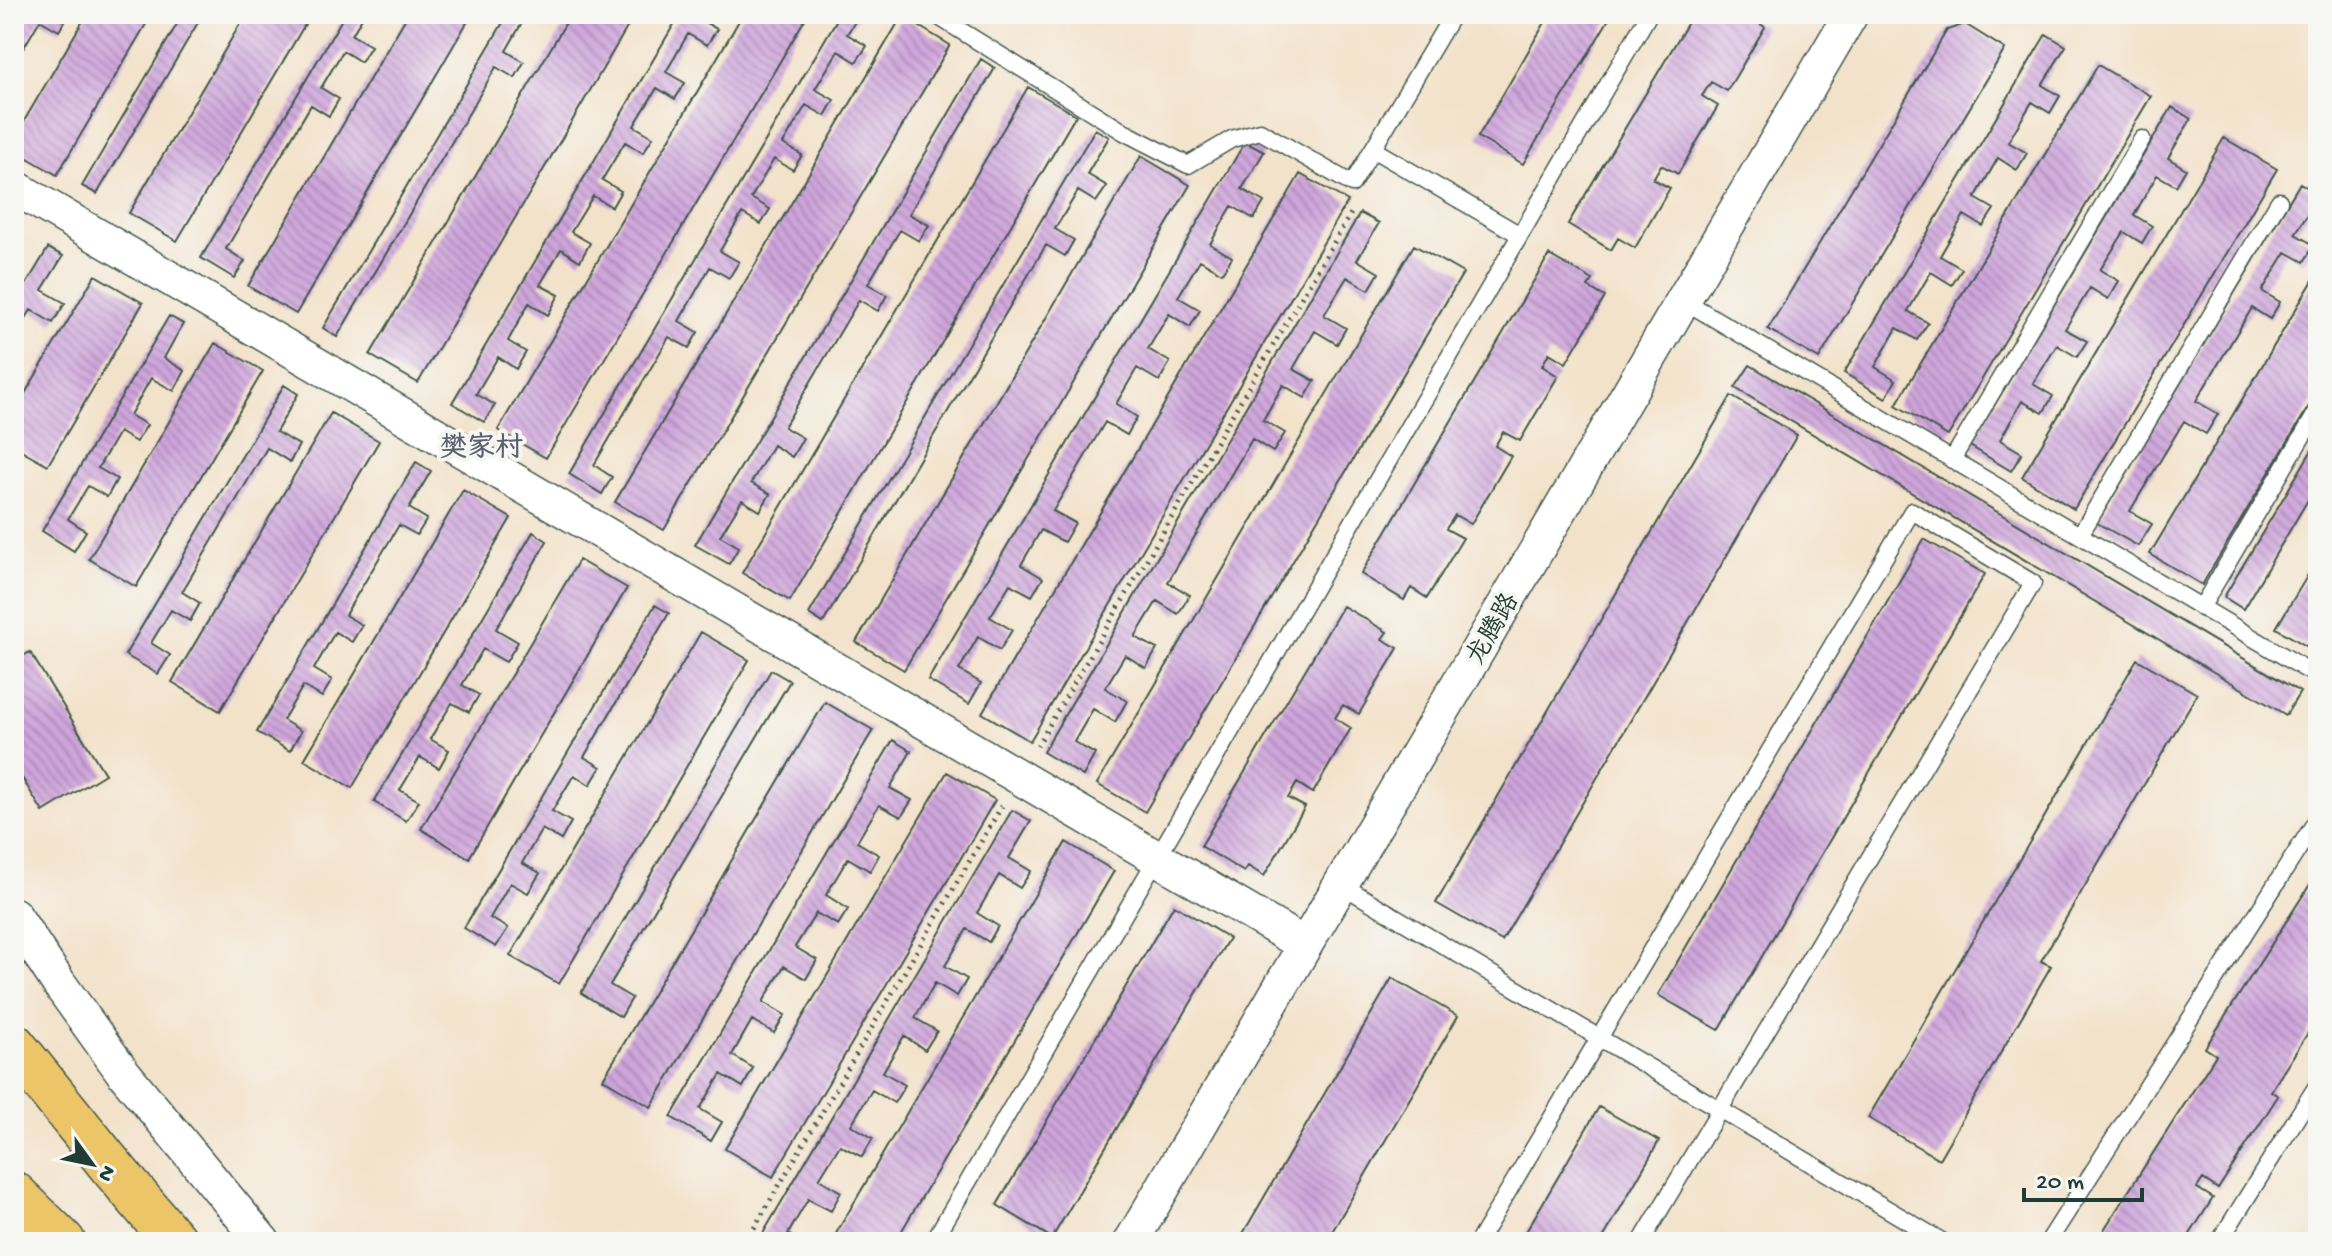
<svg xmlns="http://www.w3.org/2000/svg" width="2332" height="1256" font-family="'Gochi Hand','LXGW WenKai TC',sans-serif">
<defs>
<pattern id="building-back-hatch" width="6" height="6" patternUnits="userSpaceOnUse" patternTransform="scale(2)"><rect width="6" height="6" fill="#cfa5dc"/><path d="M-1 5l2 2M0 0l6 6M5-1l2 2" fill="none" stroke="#a788b3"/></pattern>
</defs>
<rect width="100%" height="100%" fill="#f6f6f2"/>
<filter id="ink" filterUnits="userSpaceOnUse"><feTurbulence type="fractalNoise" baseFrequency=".0125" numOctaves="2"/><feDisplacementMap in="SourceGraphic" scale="16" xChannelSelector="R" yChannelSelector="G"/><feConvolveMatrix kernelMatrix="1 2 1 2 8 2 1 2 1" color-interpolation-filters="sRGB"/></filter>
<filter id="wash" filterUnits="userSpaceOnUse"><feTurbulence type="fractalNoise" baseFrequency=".006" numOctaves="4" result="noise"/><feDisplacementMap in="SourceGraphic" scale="32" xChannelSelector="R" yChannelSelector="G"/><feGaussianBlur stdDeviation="1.8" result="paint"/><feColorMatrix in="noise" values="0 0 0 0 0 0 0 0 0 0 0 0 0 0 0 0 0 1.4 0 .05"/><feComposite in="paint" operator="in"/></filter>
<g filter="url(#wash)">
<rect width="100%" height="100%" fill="#f3e2ca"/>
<g id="blocks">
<path fill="url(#building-back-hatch)" d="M24,14H69L59,31L40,20L14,64V31Z
M87,14H152L57,175L14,150V138Z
M183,14H203L97,194L82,186Z
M246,14H311L177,241L129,213Z
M345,14H364L352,35L371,46L361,62L343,51L321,88L339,99L329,116L311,105L226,249L245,261L234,278L201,258Z
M408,14H472L296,314L248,286Z
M508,14H527L506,51L524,62L515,78L496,67L337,337L323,328Z
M571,14H635L418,383L370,355Z
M680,14H699L697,18L717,29L707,45L688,34L666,72L685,83L675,99L657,88L634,126L653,137L643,153L625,142L602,180L621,191L612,207L593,196L571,232L590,243L580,261L561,249L540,285L559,295L548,315L529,303L508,341L526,352L516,369L498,357L476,394L495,405L484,422L452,403Z
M743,14H808L546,458L498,430Z
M840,14H860L847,34L867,46L856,62L838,51L815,89L834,100L825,116L806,105L783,144L802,155L793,170L774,159L751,198L770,209L761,224L742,213L720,251L739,262L729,278L710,267L679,321L698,332L689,348L669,337L594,465L612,477L602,494L569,474Z
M1550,14H1612L1523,164L1478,137Z
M1693,14H1751L1749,17L1765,27L1727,91L1711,82L1702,96L1718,106L1678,174L1661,165L1653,179L1670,188L1635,248L1618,238L1611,250L1568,224Z
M902,16L950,45L664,530L615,502Z
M1965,24L2005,49L1819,359L1768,329L1947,30Z
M2046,34L2066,46L2042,85L2060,96L2050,113L2032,102L2008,142L2027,153L2017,170L1998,158L1975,198L1994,209L1983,226L1964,215L1940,256L1962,269L1952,285L1931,272L1908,311L1928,323L1917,340L1897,328L1875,367L1896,380L1886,398L1844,373Z
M981,59L995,68L909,214L929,225L919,241L900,230L868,284L887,295L878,311L859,300L784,427L803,438L792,457L773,445L751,483L770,494L760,511L742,500L720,536L739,547L729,564L695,545Z
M2098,65L2151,96L1948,436L1896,405Z
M1028,87L1076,115L790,601L742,573Z
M2172,107L2191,119L2168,158L2186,169L2176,186L2157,175L2134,215L2152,226L2142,243L2124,232L2100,270L2119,281L2108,299L2090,288L2065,329L2087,341L2077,357L2057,345L2033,384L2053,396L2043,413L2022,401L2000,440L2022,453L2011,471L1970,446Z
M1095,129L1109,137L1087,174L1107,186L1096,202L1078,191L1055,229L1074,240L1065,256L1046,245L823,623L809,614Z
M2224,138L2277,169L2074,509L2022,477Z
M1245,142L1264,152L1242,189L1264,202L1254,219L1232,206L1210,244L1232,257L1222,273L1200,260L1178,297L1200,310L1190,327L1169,314L1148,349L1170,362L1159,381L1137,368L1116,404L1137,417L1127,435L1105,422L1053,511L1075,523L1064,542L1041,530L1021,565L1043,578L1032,596L1010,584L990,617L1012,630L1000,650L978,637L959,670L981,683L969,704L928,680Z
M1141,156L1190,185L904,670L856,642Z
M1300,174L1348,201L1030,741L982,713Z
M2300,183L2318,194V219L2308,214L2295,234L2314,245L2304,262L2286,252L2262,291L2280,302L2270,319L2252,308L2196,401L2218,414L2206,434L2184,421L2130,511L2152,524L2138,546L2097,523Z
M1360,213L1379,223L1357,260L1379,273L1369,290L1347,277L1324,315L1346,328L1337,344L1315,331L1293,369L1315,381L1305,398L1283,385L1263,420L1285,433L1273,452L1252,439L1168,582L1190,595L1178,614L1157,601L1135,637L1157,649L1146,668L1125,655L1105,688L1127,701L1115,722L1093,709L1074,742L1095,754L1083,776L1043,752Z
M1414,245L1463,273L1145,812L1097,784Z
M48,248L63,256L42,290L65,303L53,323L31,310L14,338V305Z
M1549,255L1593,280L1588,287L1605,297L1566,363L1549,353L1542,366L1558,376L1520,441L1503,432L1495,446L1511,456L1471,524L1455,515L1446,529L1463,538L1427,598L1411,588L1404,600L1361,574Z
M2318,272V391L2202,585L2150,554Z
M95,275L143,303L48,465L14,446V412Z
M169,316L183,324L164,358L185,371L174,391L151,378L130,415L147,425L136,442L119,432L98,468L117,479L107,497L88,486L68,519L86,531L74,551L42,531Z
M215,343L263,371L136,587L89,559Z
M1750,365L2300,692L2286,715L1735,388Z
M284,385L298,394L276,432L299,445L290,462L267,448L182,592L200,603L190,621L171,610L151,643L170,655L158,674L125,655Z
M1731,396L1797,435L1502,941L1436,903Z
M331,413L379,441L220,711L172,682Z
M2318,440V483L2243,609L2224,597Z
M416,462L431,471L409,508L427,519L417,535L399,525L345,615L362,625L352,642L335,632L314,669L332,680L322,697L303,686L283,720L301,731L290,751L257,732Z
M463,490L511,518L352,788L304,760Z
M533,532L547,541L496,629L518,642L506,662L483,649L462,685L479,695L469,712L452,703L430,739L449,750L439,768L420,757L400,790L419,801L406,821L374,802Z
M1924,539L1985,574L1719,1030L1658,995Z
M2318,558V653L2276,628Z
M579,560L627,588L469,858L421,829Z
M655,605L669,613L584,757L601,767L590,785L574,775L552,811L571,822L561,840L542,829L522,863L540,873L528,893L510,883L490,918L508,928L496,947L464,928Z
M1343,606L1387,632L1382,639L1398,648L1359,714L1343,705L1335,718L1351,728L1313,793L1297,783L1288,798L1305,807L1264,876L1248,866L1244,872L1201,846Z
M701,632L749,660L559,984L510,956Z
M30,652L105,774L43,812L14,765V661Z
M2137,659L2197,694L2041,961L2051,966L1939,1159L1868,1118Z
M771,670L790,681L610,985L632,998L621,1017L581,993Z
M825,702L873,730L651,1107L603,1079Z
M893,740L911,751L890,788L912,800L901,817L879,805L857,842L879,855L870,871L848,858L826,895L848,909L838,925L816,913L795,947L817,960L806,979L784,966L763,1002L785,1015L774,1033L752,1020L732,1055L753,1068L743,1087L721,1074L700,1109L722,1122L711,1141L671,1117Z
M947,772L995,800L773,1177L725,1149Z
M1012,810L1031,821L1009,858L1031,871L1020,888L999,875L977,913L998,926L989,942L967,929L945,966L967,979L957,996L935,983L915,1018L937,1031L925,1050L904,1036L883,1072L905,1085L894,1103L872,1090L851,1125L873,1138L862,1157L840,1145L819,1179L841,1192L831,1211L808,1199L788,1234L801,1242H758Z
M1066,842L1114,871L988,1086L895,1242H831Z
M2318,872V1017L2271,1091L2278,1096L2218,1189L2203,1179L2197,1188L2213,1198L2185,1242H2096L2216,1055L2205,1048Z
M1174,905L1229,938L1052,1238L997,1205Z
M1392,978L1458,1016L1326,1242H1238Z
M1599,1107L1659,1141L1601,1242H1520Z"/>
</g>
</g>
<g filter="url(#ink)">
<use href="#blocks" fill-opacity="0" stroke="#3f564a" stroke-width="2"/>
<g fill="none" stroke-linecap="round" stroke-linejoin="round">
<defs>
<path id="service" d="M934,14L1124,132L1188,165L1232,139L1260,131L1352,184L1453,14
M1374,150L1520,235
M1683,300L2307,670
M1952,460L2142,139
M2080,535L2279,201
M2201,608L2318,410
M1340,884L1943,1242
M933,1242L1649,14
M1478,1242L1912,511L2033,583L1641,1242
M2048,1242L2318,818
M2219,1242L2318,1084"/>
<path id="minor" d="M14,187L1305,945
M14,915L58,982L122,1071L263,1242
M1131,1242L1851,14"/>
<path id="trunk" d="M14,1046L110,1165L175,1242
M14,1194L63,1242"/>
</defs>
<use href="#service" stroke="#3f564a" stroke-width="19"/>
<use href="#minor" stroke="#3f564a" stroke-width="37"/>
<use href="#trunk" stroke="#3f564a" stroke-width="47"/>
<path stroke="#3f564a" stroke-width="5" stroke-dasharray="2 6" stroke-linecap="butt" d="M1037,746L1353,210
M746,1242L1002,806"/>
<use href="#service" stroke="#fff" stroke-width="16"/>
<use href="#minor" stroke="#fff" stroke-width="34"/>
<use href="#trunk" stroke="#edc569" stroke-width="44"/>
</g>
</g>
<g text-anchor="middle" stroke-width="8" stroke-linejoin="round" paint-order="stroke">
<g font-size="26" fill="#1f3d34" stroke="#f6f6f2">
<text transform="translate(1491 628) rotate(-60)" y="9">龙腾路</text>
</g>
<g font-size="28" font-weight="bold" fill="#5d616f" stroke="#f6f6f2">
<text x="481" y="455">樊家村</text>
</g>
</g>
<rect width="2332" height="1256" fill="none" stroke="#f6f6f2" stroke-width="48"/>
<g transform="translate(92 1164) rotate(123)" stroke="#f6f6f2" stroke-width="6" paint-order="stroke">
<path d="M0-6L14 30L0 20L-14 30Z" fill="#1f3d34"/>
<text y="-12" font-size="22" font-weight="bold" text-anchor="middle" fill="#1f3d34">N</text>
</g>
<path d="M2024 1188v12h118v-12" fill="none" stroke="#1f3d34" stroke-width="4"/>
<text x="2036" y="1188" font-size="24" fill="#1f3d34" stroke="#f6f6f2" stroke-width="6" paint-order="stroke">20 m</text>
</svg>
